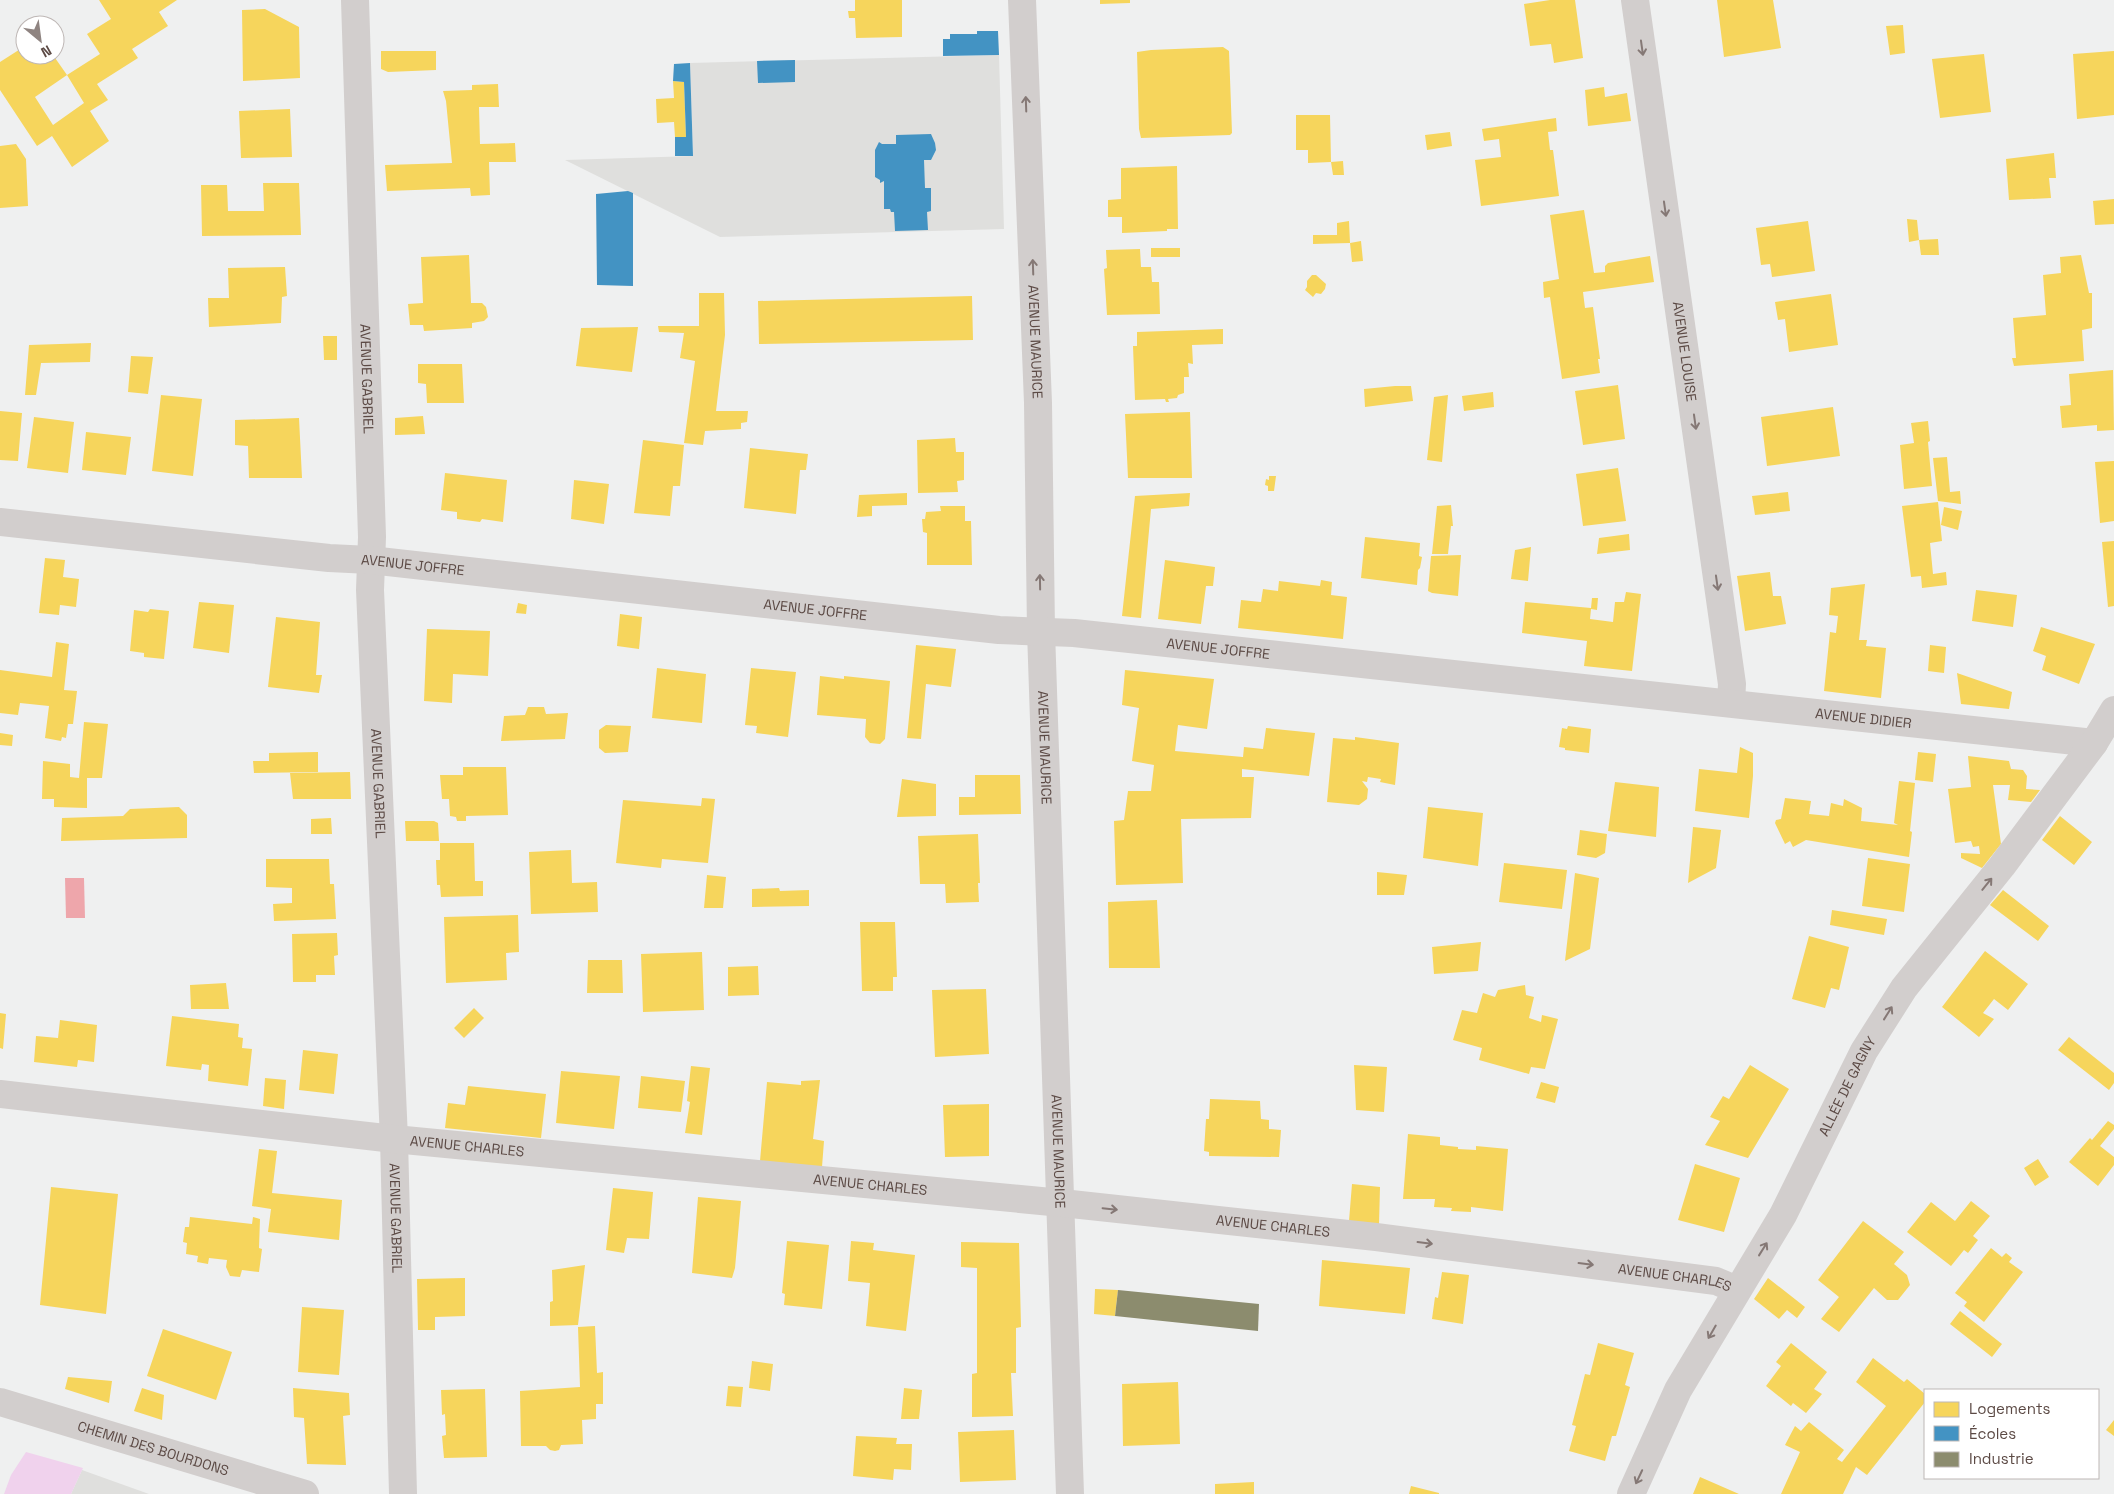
<svg xmlns="http://www.w3.org/2000/svg" width="2114" height="1494" font-family="'Space Grotesk',sans-serif">
<rect width="100%" height="100%" fill="#eff0f0"/>
<path fill="#dfdfdd" d="M999,55L1004,229L720,237L565,160L693,156L690,63Z
M82,1470L149,1494H71Z"/>
<path fill="#f0d2ed" d="M26,1452L83,1468L71,1494H4L11,1475Z"/>
<path fill="#eea6ab" d="M65,878H84L85,918H66Z"/>
<path fill="#f6d55c" d="M99,0H177L159,12L168,26L132,49L138,58L97,84L108,100L90,111L109,141L72,167L52,136L37,146L0,90V62L25,46V55H53L67,75L35,97L53,125L84,103L67,75L100,54L87,34L111,19Z
M855,0H902V37L856,38L855,18H849L848,11H855Z
M1100,0H1130V3L1100,4Z
M1550,0H1575L1583,58L1554,63L1551,44L1530,46L1524,4Z
M1717,0H1773L1781,48L1724,57Z
M265,9L299,27L300,78L243,81L242,10Z
M1903,25L1905,53L1890,55L1886,26Z
M1223,47L1229,51L1232,133L1230,135L1141,138L1139,129L1137,52L1151,50Z
M381,51H436V70L388,72L381,69Z
M2114,51V115L2077,119L2073,54Z
M1984,54L1991,112L1940,118L1932,59Z
M673,81L684,82L686,137H675L674,122L657,123L656,99L674,98Z
M498,84L499,107H479L480,144L515,143L516,162H489L490,195L471,196L470,188L387,191L385,165L452,163L446,101L443,91L472,90V85Z
M1604,87L1605,97L1627,93L1631,121L1588,126L1585,90Z
M290,109L292,157L241,158L239,111Z
M1296,115H1330L1331,162L1308,163V150H1296Z
M1556,118L1557,131L1548,132L1550,150H1553L1559,196L1481,206L1475,160L1501,157L1499,139L1484,141L1482,129Z
M1450,132L1452,146L1427,150L1425,135Z
M16,144L26,159L28,206L0,208V146Z
M2054,153L2056,178H2049L2051,198L2009,200L2006,159Z
M1343,161L1344,175H1333L1331,162Z
M1177,166L1178,229H1167V231L1122,233V217H1108V200L1121,199V168Z
M263,183H299L301,235L202,236L201,185H227L228,211H264Z
M2114,199V224L2095,225L2093,201Z
M1584,210L1594,273L1605,272V266L1608,263L1650,256L1654,282L1583,292L1585,308L1593,307L1600,359H1598L1600,373L1562,379L1550,297L1544,298L1543,282L1559,279L1550,215Z
M1907,219L1917,220L1919,240L1938,239L1939,255H1921L1919,240L1909,242Z
M1349,221L1350,243L1313,244V235H1337V223Z
M1808,221L1815,271L1772,277L1770,264L1761,265L1756,228Z
M1361,241L1363,261L1352,262L1350,243Z
M1151,248H1180V257H1151Z
M1140,249L1141,267H1151L1152,282H1159L1160,314L1107,315L1104,269L1107,268L1106,250Z
M469,255L471,303H482L486,307L488,317L484,321L472,323V328L424,331L423,325H410L408,304L423,303L421,257Z
M2081,255L2089,293H2092V328L2082,330L2084,361L2014,366L2012,358H2016L2013,318L2046,315L2043,275L2061,273L2060,257Z
M285,267L287,296L282,297L281,323L209,327L208,298H229L228,268Z
M1312,275H1316L1326,284L1325,289L1321,294L1316,293L1313,297L1305,290L1307,287V281Z
M699,293H724L725,335L716,411H748L747,422L741,423V429L705,431L703,445L684,443L695,361L680,358L684,333L659,332L658,326H699Z
M1831,294L1838,345L1789,352L1785,319L1778,320L1775,302Z
M972,296L973,340L759,344L758,301Z
M638,327L632,372L576,366L581,328Z
M1223,329V344L1192,345L1193,364L1188,363L1189,377H1184V393L1178,395L1177,398L1168,399L1169,402H1166L1165,399L1135,400L1133,346H1137V332Z
M323,336H337V360H324Z
M91,343L90,362L41,363L36,395H25L29,345Z
M131,356L153,357L148,394L128,392Z
M418,364H462L464,403H427L426,384L418,383Z
M2113,370L2114,430L2097,431V425L2062,428L2060,406L2071,405L2069,374Z
M1618,385L1625,439L1583,445L1575,391Z
M1395,386H1411L1413,401L1365,407L1364,389Z
M1493,392L1494,407L1464,411L1462,396Z
M161,395L202,399L193,476L152,471Z
M1448,395L1442,462L1427,460L1434,397Z
M1833,407L1840,456L1767,466L1761,417Z
M0,411L22,413L18,461L0,460Z
M1190,412L1192,478H1128L1125,414Z
M423,416L425,434L395,435V418Z
M34,417L74,422L68,473L27,468Z
M299,418L302,478H249L248,446L235,445V420Z
M1928,421L1930,441L1928,442L1932,486L1904,489L1900,445L1914,443L1911,423Z
M86,432L131,437L126,475L82,470Z
M955,438L956,452H964V480L957,481L958,492L918,493L917,440Z
M643,440L684,445L680,486H673L670,516L634,513Z
M750,448L808,454L806,470H800L796,514L744,508Z
M1947,457L1950,492L1960,491L1961,504L1938,501L1933,458Z
M2114,461V521L2100,523L2095,462Z
M1618,468L1626,521L1583,526L1576,474Z
M445,473L507,480L503,522L482,519L480,522L457,519V512L441,510Z
M1269,476H1276L1274,491H1268V486L1265,485L1266,479L1269,480Z
M574,480L609,484L604,524L571,519Z
M1788,492L1790,511L1755,515L1752,496Z
M907,493V505L872,506V516L857,517L859,495Z
M1190,493L1189,506L1151,509L1141,618L1122,616L1135,496Z
M1938,502L1942,541L1930,543L1933,574L1946,572L1947,585L1922,588L1921,576L1911,577L1902,506Z
M1451,505L1453,526H1451L1448,554H1432L1437,506Z
M940,506H965V521H971L972,565H927V533L923,532L922,519H925L926,512L941,511Z
M1944,507L1962,511L1958,530L1941,525Z
M1629,534L1630,550L1597,554L1599,538Z
M1365,537L1420,543L1419,556L1422,557L1420,568L1418,570L1417,585L1361,578Z
M2114,541V606L2108,607L2102,542Z
M1531,547L1528,581L1511,579L1515,550Z
M1461,555L1458,596L1432,593L1428,591L1431,556Z
M45,558L65,560L63,577L79,579L76,607L60,605L59,615L39,613Z
M1165,560L1215,567L1213,586H1206L1201,624L1158,619Z
M1770,572L1773,596H1781L1786,624L1745,631L1737,576Z
M1321,580L1332,582L1331,595L1347,597L1343,639L1238,628L1241,600L1261,602L1263,589L1278,591L1279,581L1320,586Z
M1865,584L1859,640H1867L1866,646L1886,648L1881,698L1824,691L1830,632L1836,633L1838,616L1829,615L1831,588Z
M1976,590L2017,595L2013,627L1972,621Z
M1626,592L1641,594L1632,671L1584,666L1587,641L1522,633L1525,602L1591,608L1592,598H1598L1597,610L1591,609L1590,619L1613,622L1615,602H1624Z
M199,602L234,605L229,653L193,648Z
M518,603L527,605L526,614L516,613Z
M150,609L169,611L164,659L144,657V653L130,651L134,610L148,612Z
M620,614L642,617L639,649L617,646Z
M276,617L320,622L316,675H322L319,693L268,687Z
M2041,627L2095,644L2079,684L2042,670L2046,656L2033,651Z
M427,629L490,631L488,676L453,674L452,703L424,701Z
M56,642L69,644L64,690L77,691L73,724H68L66,738L62,737L61,741L45,738L49,706L20,703L18,715L0,713V670L52,677Z
M916,645L956,649L951,687L926,684L921,739L907,738Z
M1930,645L1946,647L1944,673L1928,671Z
M657,668L706,674L702,723L652,718Z
M751,668L796,672L788,737L756,733L757,726L745,725Z
M1125,670L1214,679L1207,729L1178,725L1175,751L1243,757L1244,747L1263,749L1266,728L1315,733L1309,776L1242,769V777H1254L1251,818L1181,819L1183,883L1116,885L1114,821L1124,820L1128,791H1151L1154,765L1132,761L1139,708L1122,705Z
M1957,673L2012,692L2009,709L1961,704Z
M820,676L844,679V676L890,681L885,739L880,744L870,743L865,737L866,719L817,715Z
M528,707H544L546,714L568,713L565,739L501,741L504,716L525,715Z
M84,722L108,724L102,778H87V808L54,807V799H42L43,761L70,764V777L79,778Z
M606,725L631,726L628,752L605,753L599,748V730Z
M1568,726L1591,729L1589,753L1565,750V748L1559,747L1562,728L1567,729Z
M0,733L13,735L12,746L0,745Z
M1355,737L1399,743L1395,785L1380,782L1381,779L1368,777L1367,782L1362,781L1368,789L1367,799L1359,805L1327,802L1333,738L1355,740Z
M1740,747L1753,753V776L1749,818L1695,811L1699,769L1737,773Z
M318,752V772L254,773L253,761H269V753Z
M1918,752L1936,754L1933,782L1915,780Z
M1968,756L2009,761L2011,769L2023,770L2027,776L2026,789L2040,790L2031,802L2008,800L2010,785H1993L2001,844L1982,868L1961,858V853L1980,854L1979,846L1973,847L1971,841L1955,843L1948,789L1971,787Z
M463,767H506L508,815L466,816V821H457L456,817L450,816L449,799H442L440,775H463Z
M350,772L351,799H293L290,773Z
M975,775H1020L1021,814L959,815V797H975Z
M902,779L936,784V816L897,817Z
M1899,781L1915,783L1910,831L1912,832L1909,857L1806,840L1793,847L1790,841L1785,844L1775,823L1776,820L1781,819L1785,798L1811,801L1809,814L1829,816L1831,803L1843,806L1844,799L1862,808L1861,821L1898,825L1894,823Z
M1615,782L1659,787L1656,837L1608,831Z
M702,798L715,799L708,863L662,859L661,868L616,863L623,800L701,806Z
M179,807L187,815V838L61,841L62,818L123,816L130,809Z
M1428,807L1483,813L1478,866L1423,858Z
M2060,816L2092,842L2074,865L2042,840Z
M331,818L332,834H311V819Z
M405,821H434L438,823L439,841H406Z
M1693,827L1721,830L1716,868L1688,883Z
M1580,830L1607,834L1605,853L1596,858L1577,855Z
M978,834L980,883H978L979,902L946,903L945,884H920L918,836Z
M440,843H474L475,881H483V896L441,897L440,885H437L436,860H440Z
M571,850L572,883L597,882L598,912L531,914L529,852Z
M1868,858L1910,864L1904,912L1862,906Z
M266,859H329L330,884H334L336,919L274,921L273,904L292,903V888L266,887Z
M1504,863L1567,870L1562,909L1499,902Z
M1377,872L1407,875L1404,895H1377Z
M1575,873L1599,878L1590,949L1565,961Z
M707,875L726,877L723,908H704Z
M779,888L780,891L809,890V906L752,907V889Z
M2003,890L2049,926L2038,941L1990,905Z
M1157,900L1160,968H1109L1108,902Z
M1832,910L1887,919L1884,935L1830,925Z
M518,915L519,952L506,953L507,980L446,983L444,917Z
M860,922H895L897,977H893V991H862Z
M337,933L338,955L334,956L335,975H316V982H293L292,934Z
M1809,936L1849,947L1839,990L1831,988L1825,1008L1792,999Z
M1481,942L1478,971L1434,974L1432,947Z
M1985,951L2028,984L2008,1010L1994,999L1983,1013L1994,1019L1979,1037L1942,1007Z
M702,952L704,1010L643,1012L641,954Z
M588,960H622L623,993H587Z
M758,966L759,995L728,996V967Z
M226,983L229,1009H191L190,985Z
M1525,985L1526,995L1534,997L1529,1018L1541,1022L1542,1015L1558,1019L1545,1069L1531,1067L1529,1074L1479,1060L1482,1048L1453,1040L1462,1010L1477,1013L1483,993L1495,997L1498,990Z
M986,989L989,1054L935,1057L932,990Z
M474,1008L484,1018L464,1038L454,1028Z
M0,1013L6,1014L3,1049L0,1048Z
M172,1016L239,1024L238,1037L243,1038L242,1048L252,1049L248,1086L208,1081L209,1065L202,1064L201,1070L166,1066Z
M60,1020L97,1025L94,1062L78,1060L77,1067L34,1062L36,1036L58,1038Z
M2069,1037L2114,1073V1083L2109,1090L2058,1050Z
M303,1050L338,1054L334,1094L299,1090Z
M1354,1065L1387,1067L1384,1112L1356,1110Z
M1750,1065L1789,1089L1748,1158L1705,1145L1720,1121L1710,1117L1723,1096L1729,1099Z
M691,1066L710,1068L702,1135L685,1133L690,1102L687,1101Z
M561,1071L620,1076L614,1129L556,1123Z
M641,1076L685,1081L681,1112L638,1108Z
M265,1078L286,1080L284,1109L263,1106Z
M820,1080L813,1139L824,1141L822,1167L760,1161L767,1082L801,1085V1081Z
M1541,1082L1559,1087L1555,1103L1536,1098Z
M468,1086L546,1094L541,1138L445,1128L448,1103L465,1105Z
M1210,1099L1260,1101L1261,1119L1269,1120V1129L1281,1130L1279,1157L1209,1156V1152L1204,1151L1206,1119H1209Z
M989,1104V1156L945,1157L943,1105Z
M2108,1121L2114,1125V1129L2100,1146L2114,1157V1165L2098,1186L2069,1162L2090,1138L2092,1140Z
M1408,1134L1440,1137V1145L1458,1147V1149L1476,1150V1146L1508,1149L1503,1211L1471,1207V1212L1451,1211L1452,1208L1434,1207L1435,1199H1403Z
M259,1149L277,1151L272,1193L342,1200L339,1240L268,1232L271,1209L252,1206Z
M2038,1159L2049,1177L2035,1186L2024,1168Z
M1695,1164L1740,1178L1724,1232L1678,1220Z
M1352,1184L1380,1187L1379,1225L1349,1221Z
M51,1187L118,1194L106,1314L40,1305Z
M613,1188L653,1192L649,1239L627,1238L624,1253L606,1250Z
M698,1197L741,1201L735,1268L732,1278L692,1273Z
M1971,1201L1990,1216L1973,1236L1978,1240L1968,1253L1964,1250L1951,1266L1907,1232L1931,1202L1955,1221Z
M190,1217L252,1224L253,1217L260,1219L259,1248L262,1249L259,1272L242,1270L240,1277L230,1276L226,1267L227,1260L209,1258L208,1264L197,1262L198,1256L186,1254L187,1243L183,1242L185,1227H189Z
M1863,1221L1904,1252L1894,1264L1907,1275L1910,1285L1898,1300H1887L1874,1288L1839,1332L1821,1319L1839,1297L1818,1280Z
M787,1241L829,1245L822,1309L784,1305L785,1294L782,1293Z
M851,1241L874,1243L873,1250L915,1255L906,1331L866,1326L870,1283L848,1281Z
M961,1242L1019,1243L1021,1327L1016,1328V1373H1011L1013,1416L972,1417V1374L977,1373V1268L961,1267Z
M1991,1248L2002,1257L2006,1253L2012,1258L2009,1262L2023,1272L1984,1322L1964,1306L1967,1302L1955,1293Z
M1322,1260L1410,1268L1405,1314L1319,1306Z
M585,1265L578,1325L550,1326V1302L553,1301L552,1270Z
M1442,1272L1469,1275L1463,1324L1432,1319L1435,1297L1438,1298Z
M465,1278V1316L435,1317V1330H418L417,1279Z
M1768,1278L1805,1307L1797,1318L1787,1310L1779,1319L1754,1299Z
M1095,1289L1118,1290L1115,1316L1094,1314Z
M302,1307L344,1310L339,1375L298,1372Z
M1960,1311L2002,1344L1992,1357L1950,1324Z
M595,1326L597,1373L603,1372V1404H596V1419L582,1420L583,1444L561,1445L559,1450L555,1451L550,1450L546,1446H521L520,1391L580,1387L578,1327Z
M163,1329L232,1352L216,1400L147,1376Z
M1598,1343L1634,1353L1625,1385L1630,1387L1616,1436H1612L1605,1461L1569,1451L1576,1426L1572,1425L1585,1374L1590,1375Z
M1791,1343L1827,1372L1814,1389L1822,1394L1806,1413L1793,1403L1791,1406L1766,1386L1781,1366L1776,1362Z
M1873,1358L1904,1382L1907,1379L1925,1394V1402L1867,1475L1856,1467L1843,1494H1781L1800,1452L1785,1445L1795,1426L1801,1431L1809,1422L1844,1450L1837,1459L1842,1462L1886,1406L1856,1382Z
M752,1361L773,1364L770,1391L749,1388Z
M68,1377L112,1381L109,1403L65,1389Z
M1178,1382L1180,1444L1123,1446L1122,1384Z
M728,1386L743,1387L741,1407L726,1406Z
M142,1388L164,1395L162,1420L134,1411Z
M293,1388L349,1393L350,1415L343,1416L346,1465L307,1464L304,1418L294,1417Z
M904,1388L922,1390L919,1419H901Z
M485,1389L487,1457L444,1458L442,1436L446,1435L445,1414L442,1415L441,1390Z
M2114,1420V1436L2106,1430Z
M1014,1430L1016,1480L960,1482L958,1432Z
M856,1436L897,1438L896,1444H912L911,1470L894,1469L893,1480L853,1476Z
M1700,1477L1739,1494H1693Z
M1254,1482V1494H1215V1484Z
M1411,1486L1439,1493V1494H1409Z"/>
<path fill="#4393c3" d="M977,31H998L999,55L943,56V39H950V34H977Z
M795,60V82L758,83L757,61Z
M690,63L693,156H675V137H686L684,82L673,81L674,64Z
M931,134L935,143L936,150L931,160H924L925,188H931V211L927,212L928,230L895,231L894,212H891L890,209H884V181L880,183V180L875,177V150L879,142L882,144H896V135Z
M628,191L633,193V286L597,285L596,194Z"/>
<path fill="#8c8c6e" d="M1118,1290L1259,1304L1258,1331L1115,1316Z"/>
<g fill="none" stroke-linecap="round" stroke-linejoin="round">
<g stroke="#d2cecd" stroke-width="28">
<path id="s1" d="M355,0L372,537L370,590L394,1139L403,1494"/>
<path id="s2" d="M1022,0L1038,403L1041,631L1070,1494"/>
<path id="s3" d="M1635,0L1732,684L1731,703"/>
<path id="s4" d="M0,522L329,558L370,560L999,630L1074,633L2094,743"/>
<path id="s5" d="M0,1094L394,1139L1062,1203L1376,1237L1716,1281L1737,1290"/>
<path id="s6" d="M0,1402L305,1494"/>
<path id="s7" d="M1631,1494L1678,1390L1783,1215L1864,1051L1904,988L2002,866L2094,743L2114,710"/>
</g>
</g>
<defs><path id="oneway-shaft" d="M-6 0H5M1.5-3L5.5 0L1.5 3" fill="none" stroke-width="1.6" stroke-linecap="round" stroke-linejoin="round" transform="scale(1.25)"/></defs>
<g stroke="#857875">
<use href="#oneway-shaft" transform="translate(1642 48) rotate(82)"/>
<use href="#oneway-shaft" transform="translate(1026 104) rotate(-92)"/>
<use href="#oneway-shaft" transform="translate(1665 209) rotate(82)"/>
<use href="#oneway-shaft" transform="translate(1033 267) rotate(-92)"/>
<use href="#oneway-shaft" transform="translate(1695 422) rotate(82)"/>
<use href="#oneway-shaft" transform="translate(1040 582) rotate(-91)"/>
<use href="#oneway-shaft" transform="translate(1717 583) rotate(82)"/>
<use href="#oneway-shaft" transform="translate(1987 884) rotate(-51)"/>
<use href="#oneway-shaft" transform="translate(1888 1013) rotate(-58)"/>
<use href="#oneway-shaft" transform="translate(1110 1209) rotate(6)"/>
<use href="#oneway-shaft" transform="translate(1425 1243) rotate(7)"/>
<use href="#oneway-shaft" transform="translate(1763 1249) rotate(-58)"/>
<use href="#oneway-shaft" transform="translate(1586 1264) rotate(7)"/>
<use href="#oneway-shaft" transform="translate(1712 1332) rotate(120)"/>
<use href="#oneway-shaft" transform="translate(1639 1477) rotate(115)"/>
</g>
<g text-anchor="middle" stroke-width="5" stroke-linejoin="round" paint-order="stroke">
<g font-size="14" fill="#5c4a45" stroke="#fff">
<text dy="5" stroke="none"><textPath href="#s2" startOffset="342">AVENUE MAURICE</textPath></text>
<text dy="5" stroke="none"><textPath href="#s3" startOffset="355">AVENUE LOUISE</textPath></text>
<text dy="5" stroke="none"><textPath href="#s1" startOffset="379">AVENUE GABRIEL</textPath></text>
<text dy="5" stroke="none"><textPath href="#s4" startOffset="415">AVENUE JOFFRE</textPath></text>
<text dy="5" stroke="none"><textPath href="#s4" startOffset="820">AVENUE JOFFRE</textPath></text>
<text dy="5" stroke="none"><textPath href="#s4" startOffset="1225">AVENUE JOFFRE</textPath></text>
<text dy="5" stroke="none"><textPath href="#s4" startOffset="1874">AVENUE DIDIER</textPath></text>
<text dy="5" stroke="none"><textPath href="#s2" startOffset="748">AVENUE MAURICE</textPath></text>
<text dy="5" stroke="none"><textPath href="#s1" startOffset="784">AVENUE GABRIEL</textPath></text>
<text dy="5" stroke="none"><textPath href="#s7" startOffset="462">ALLÉE DE GAGNY</textPath></text>
<text dy="5" stroke="none"><textPath href="#s5" startOffset="470">AVENUE CHARLES</textPath></text>
<text dy="5" stroke="none"><textPath href="#s2" startOffset="1152">AVENUE MAURICE</textPath></text>
<text dy="5" stroke="none"><textPath href="#s5" startOffset="875">AVENUE CHARLES</textPath></text>
<text dy="5" stroke="none"><textPath href="#s1" startOffset="1219">AVENUE GABRIEL</textPath></text>
<text dy="5" stroke="none"><textPath href="#s5" startOffset="1280">AVENUE CHARLES</textPath></text>
<text dy="5" stroke="none"><textPath href="#s5" startOffset="1685">AVENUE CHARLES</textPath></text>
<text dy="5" stroke="none"><textPath href="#s6" startOffset="160">CHEMIN DES BOURDONS</textPath></text>
</g>
</g>
<rect x="1924" y="1389" width="175" height="90" fill="#ffffff" stroke="#beb7b5"/>
<rect x="1934" y="1402" width="25" height="15" fill="#f6d55c" stroke="#beb7b5"/>
<text x="1969" y="1414" font-size="15" fill="#5c4a45">Logements</text>
<rect x="1934" y="1426" width="25" height="15" fill="#4393c3" stroke="#beb7b5"/>
<text x="1969" y="1439" font-size="15" fill="#5c4a45">Écoles</text>
<rect x="1934" y="1452" width="25" height="15" fill="#8c8c6e" stroke="#beb7b5"/>
<text x="1969" y="1464" font-size="15" fill="#5c4a45">Industrie</text>
<g transform="translate(40 40) rotate(151)"><circle r="24" fill="#ffffff" stroke="#beb7b5"/>
<path d="M0-4L9 19L0 12L-9 19Z" fill="#8f8481"/>
<text y="-8" font-size="14" font-weight="bold" text-anchor="middle" fill="#5c4a45">N</text>
</g>
</svg>
